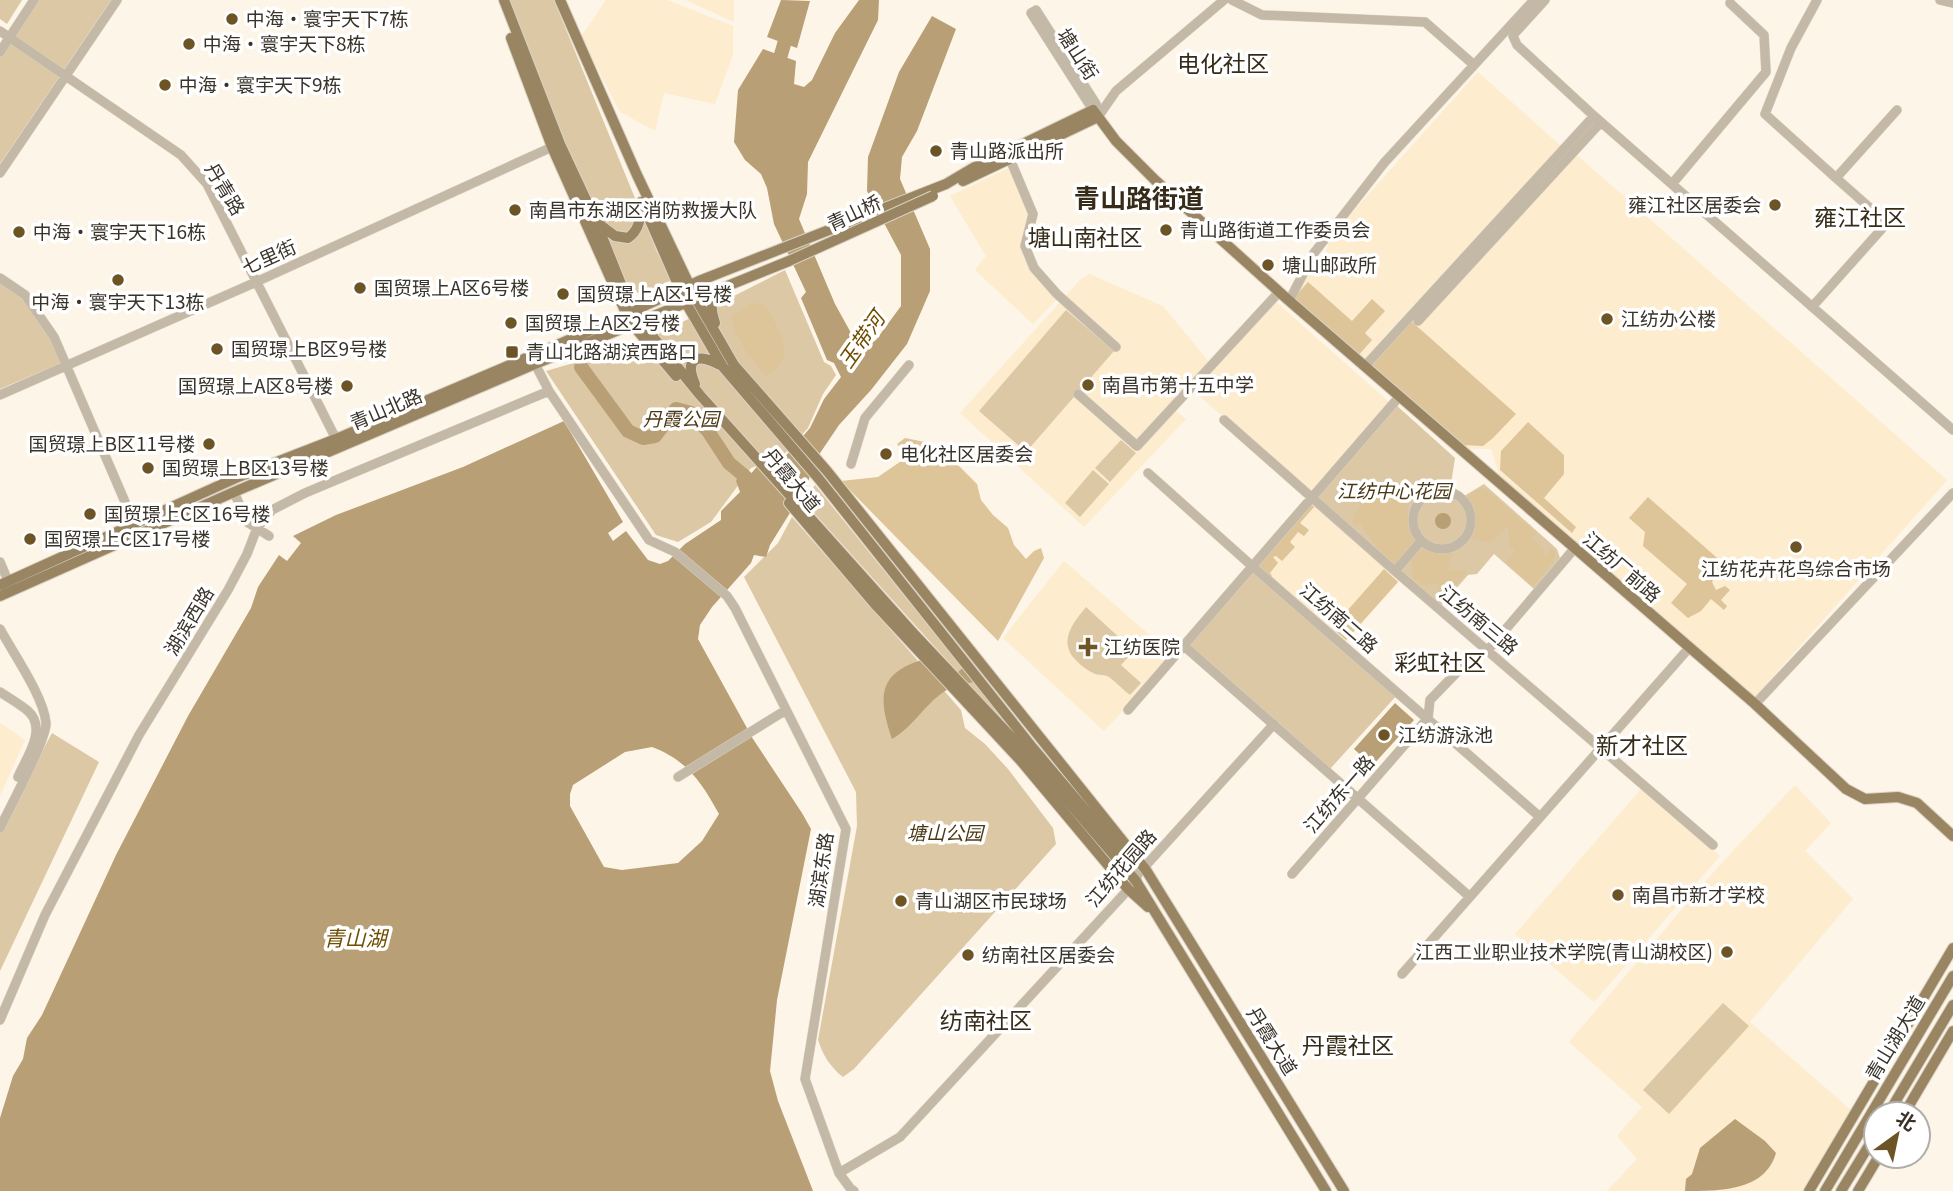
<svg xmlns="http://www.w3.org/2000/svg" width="1953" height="1191" font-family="Georgia,'Noto Sans SC',serif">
<rect width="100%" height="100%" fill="#fdf5e7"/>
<path fill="#fdeccd" d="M606,0H667L733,26V55L715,104L664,93L655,131L620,112L581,37Z
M686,0H734V22Z
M1478,72L1561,146L1363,360L1293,295L1326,252L1331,236Z
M1570,149L1947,480L1755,697L1500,478L1491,449H1465L1371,365Z
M1011,167L1029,215L1021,246L1025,260L1035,275L1057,299L1033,324L975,270L986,256L950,196Z
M1089,274L1163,306L1210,363L1171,407L1186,419L1084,527L960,413L1080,280Z
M1275,301L1389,402L1310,494L1194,391Z
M1310,502L1401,579L1344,644L1254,566Z
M1064,561L1174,656L1104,731L1003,638Z
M0,723L25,740L0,796Z
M1795,785L1831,823L1805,851L1853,899L1750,1022L1852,1111L1807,1191H1607L1637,1159L1617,1136L1642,1107L1569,1042L1717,868Z
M1642,788L1720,856L1594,1002L1515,934Z"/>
<path fill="#dcc8a5" d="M0,0H22L7,24L0,19Z
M37,0H111L0,164V57Z
M509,0H554L657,252L672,280L643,293L631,292L564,143Z
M785,270L824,362L831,366L836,375L823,394L808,428L778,461H768L751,468L711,522L678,542L656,535L546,371L639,344Z
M0,282L21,296L51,339L61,363L0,389Z
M1066,310L1114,351L1026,452L979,411Z
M1395,404L1455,458L1451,484L1464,496L1484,484L1557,549L1560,558L1558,563L1535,590L1494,554L1477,574L1468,575L1440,607L1314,498Z
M1121,440L1136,453L1110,482L1095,468Z
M1093,470L1109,484L1080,517L1065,503Z
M815,485L1036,759L804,502Z
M792,517L961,710L965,728L985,744L1008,769L1053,828L1056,844L854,1069L843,1077C830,1067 823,1055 818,1040L857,826L856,792L744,577L778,543Z
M1252,566L1398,694L1330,769L1183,645Z
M1086,607L1134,651L1121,665L1141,683L1130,695C1123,690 1116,682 1109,677C1104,674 1099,676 1093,673C1085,669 1078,663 1072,656C1060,638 1074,622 1086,607Z
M52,733L99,762L0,971V830Z
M1723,1003L1749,1026L1669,1114L1643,1090Z"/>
<path fill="#ddc499" d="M1308,282L1352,321L1372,299L1385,311L1365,333L1372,340L1357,357L1292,300Z
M752,303C754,303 760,304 763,305C772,312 787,344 784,355C782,366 774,370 766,376C751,359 735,339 731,316Z
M1411,321L1516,414L1493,438L1483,446L1462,445L1372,365Z
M1528,422L1564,455V474L1544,498L1576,527L1572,533L1500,470L1501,451Z
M905,438L925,442L950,457L977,484L981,500L993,515L1008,528L1014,545L1026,559L1034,551L1041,548L1044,558L998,641L841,481L878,477L907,457L897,444Z
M1483,487L1536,533L1531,538L1542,548L1545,556L1552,548L1556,552L1553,562L1533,586L1506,562L1515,551L1509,545L1508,526L1491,543L1471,538L1475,517L1465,498Z
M1375,496H1402L1408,507L1407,515L1416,542L1396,567L1379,551L1361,524L1353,525C1353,510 1362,502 1375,496Z
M1648,497L1725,565C1722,572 1717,573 1712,582L1716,590L1725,586L1730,590L1721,600L1727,606L1724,610L1711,599L1701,611L1688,618L1671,603L1687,584L1643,546L1645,532L1629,518Z
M1310,503L1314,507L1300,523L1309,530L1304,536L1298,532L1290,542L1295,547L1282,561L1276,556L1273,557L1278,563L1270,573L1272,576L1270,579L1256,567Z
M1423,548L1452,554L1448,570L1468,571L1440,603L1439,583L1422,585L1413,578L1411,561Z
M1384,569L1398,582L1346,640L1332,628Z"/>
<path fill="#b89f75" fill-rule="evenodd" d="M781,0L810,1L797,48L767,37Z
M859,0H879L878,20L808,162L807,194L799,219L835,304L861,351L876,340L901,306V255L867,191L868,157L899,72L932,16L956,29L917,131L902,157L900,179L930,249V291L907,344L871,390L839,425L812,465L808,484L770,545L766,557L754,555L751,563L712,607L700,625L698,639L753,739L802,813L811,829L777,1000L770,1071L778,1101L813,1191H0V1118L13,1076L23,1059L27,1038L42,1015L116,855L188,716L251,608L258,587L279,555L287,561L301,543L293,536L336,515L463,467L564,421L623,522L608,533L613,541L626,531L648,560L660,564L668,561L685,544L721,520V511L740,492L736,481L740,472L750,475L759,464L776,467L810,428L824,399L841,377L834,363L827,360L801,298L806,292L774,224L767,188L761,174L745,160L734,142L738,90L763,49L796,61L794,84L804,87L812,80L835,33ZM652,747C687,760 702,783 719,814L702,841L678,863L622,870L604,867L570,806V794L573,785L625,752Z
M1435 521a8 8 0 1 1 16 0a8 8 0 1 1-16 0Z
M929,658L957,673L965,666L990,672L994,679C980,682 963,682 950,688C927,700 914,727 892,739C877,695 878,671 929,658Z
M1395,703L1414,720L1372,766L1354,749Z
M1735,1119L1765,1141L1776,1153C1765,1191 1721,1191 1685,1191L1686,1179L1692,1174L1700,1148Z"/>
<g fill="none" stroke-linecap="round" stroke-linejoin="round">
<path stroke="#b89f75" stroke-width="14" d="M776,72L789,27
M581,367L628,431L643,438L655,436L676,409L691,413L708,431L729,463L754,484"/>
<defs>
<path id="minor" d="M1232,0L1262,15L1425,22L1474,65
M1545,0L1515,33L1513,36L1517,45L1594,116L1953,430
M1817,0L1791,48L1765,114L1836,178
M1940,0L1953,3
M0,31L181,155L207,184L336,439
M0,52L34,0
M1093,110L1031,13L1036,10L1096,104L1098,115
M1098,117L1116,91L1224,0
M1010,159L1033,214L1025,246L1034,268L1057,294L1116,347
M0,173L117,0
M1672,184L1766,72L1764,35L1730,3
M0,278L25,295L54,337L135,525
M1289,301L1314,253L1384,163L1534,0
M1812,307L1887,223L1836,178L1897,110
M1418,321L1601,122
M533,360L549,391L649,540L675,552L727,596L735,608L846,829L805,1079L839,1173L850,1188L854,1191
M1365,366L1594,116
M1078,394L1137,446L1279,292
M0,395L256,282L552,147
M1224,420L1395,571L1713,845
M851,464L865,418L909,365
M1148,473L1252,566L1540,817
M1413 520a29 29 0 1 1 58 0a29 29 0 1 1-58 0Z
M234,492L247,522L269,536
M0,562L8,581
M1395,571L1421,541
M0,629C13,653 44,697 46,723C47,739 9,809 0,828
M1183,645L1470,897
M0,692C9,698 20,704 28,711C48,729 26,758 18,777
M1755,704L1953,493
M1128,710L1399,397
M678,777L786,710
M1292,874L1428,718L1430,700L1462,667L1488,650L1574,549
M1402,974L1689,648
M0,1020L45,915L139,735L228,590L247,554L257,528L272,510L305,493L549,391
M839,1173L900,1137L1137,880V875L1139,873L1274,724"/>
<path id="major" d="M504,0L560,144L595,219L625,294L644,326L700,395L915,635L1029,756L1136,881L1326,1191
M560,0L637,175L696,299L734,365L827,471L1146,870L1344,1191
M511,38L552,147L626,313L632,324L676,376
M963,181L1098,117
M642,202L686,303L723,367L819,479L1032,747L1129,862
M599,224L615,236L628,238C641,229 640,216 641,202
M715,323C711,311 709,300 719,290
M695,384C683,357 699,353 720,365
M789,503L874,603L1021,761L1128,889L1148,907
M0,585L238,477L336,439L578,336L699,281L946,184L973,168L1093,110L1116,141L1155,180L1286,298L1755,704L1846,789L1865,799L1898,797L1917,803L1953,836
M0,596L234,492L535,364L789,261
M1888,1114L1953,1005
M1904,1114L1953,1031
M1809,1191L1953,948
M1825,1191L1953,976
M1841,1191L1876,1134
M1858,1191L1879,1156"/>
</defs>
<use href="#minor" stroke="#dad2c5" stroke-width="10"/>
<use href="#major" stroke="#dad2c5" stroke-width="12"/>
<use href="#minor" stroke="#c4b9a6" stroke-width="9"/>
<use href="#major" stroke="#998562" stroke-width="10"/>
<defs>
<path id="major-bridge" d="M789,261L933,196"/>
</defs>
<use href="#major-bridge" stroke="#dad2c5" stroke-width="12" stroke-linecap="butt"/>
<use href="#major-bridge" stroke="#998562" stroke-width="10"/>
</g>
<g fill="#6d5425" stroke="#fff" stroke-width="2.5">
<circle cx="232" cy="19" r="7"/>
<circle cx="189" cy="44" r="7"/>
<circle cx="165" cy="85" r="7"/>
<circle cx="936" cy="151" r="7"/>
<circle cx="1775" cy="205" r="7"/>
<circle cx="515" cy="210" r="7"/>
<circle cx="1166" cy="230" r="7"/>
<circle cx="19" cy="232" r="7"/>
<circle cx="1268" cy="265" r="7"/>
<circle cx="118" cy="280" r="7"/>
<circle cx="360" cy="288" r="7"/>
<circle cx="563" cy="294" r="7"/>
<circle cx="1607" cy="319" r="7"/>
<circle cx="511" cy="323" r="7"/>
<circle cx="217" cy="349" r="7"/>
<rect x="505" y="345" width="14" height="14" rx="3.5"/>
<circle cx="1088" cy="385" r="7"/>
<circle cx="347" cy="386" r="7"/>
<circle cx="209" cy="444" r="7"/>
<circle cx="886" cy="454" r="7"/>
<circle cx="148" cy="468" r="7"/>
<circle cx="90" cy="514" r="7"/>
<circle cx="30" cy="539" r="7"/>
<circle cx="1796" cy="547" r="7"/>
<path d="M1084.5 636.5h7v7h7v7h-7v7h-7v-7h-7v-7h7z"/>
<circle cx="1384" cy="735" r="7"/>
<circle cx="1618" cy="895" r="7"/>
<circle cx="901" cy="901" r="7"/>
<circle cx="1727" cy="952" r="7"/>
<circle cx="968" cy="955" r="7"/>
</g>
<g text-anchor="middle" stroke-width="7" stroke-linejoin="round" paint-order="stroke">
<g font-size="19" fill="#39332a" stroke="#fff" text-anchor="start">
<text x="246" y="26">中海·寰宇天下7栋</text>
<text x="203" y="51">中海·寰宇天下8栋</text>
<text x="179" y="92">中海·寰宇天下9栋</text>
<text x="950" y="158">青山路派出所</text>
<text x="1761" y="212" text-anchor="end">雍江社区居委会</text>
<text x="529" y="217">南昌市东湖区消防救援大队</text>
<text x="1180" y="237">青山路街道工作委员会</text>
<text x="33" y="239">中海·寰宇天下16栋</text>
<text x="1282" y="272">塘山邮政所</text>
<text x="374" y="295">国贸璟上A区6号楼</text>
<text x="577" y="301">国贸璟上A区1号楼</text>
<text x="118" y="309" text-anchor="middle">中海·寰宇天下13栋</text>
<text x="1621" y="326">江纺办公楼</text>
<text x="525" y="330">国贸璟上A区2号楼</text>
<text x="231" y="356">国贸璟上B区9号楼</text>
<text x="526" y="359">青山北路湖滨西路口</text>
<text x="1102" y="392">南昌市第十五中学</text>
<text x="333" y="393" text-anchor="end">国贸璟上A区8号楼</text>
<text x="195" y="451" text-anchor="end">国贸璟上B区11号楼</text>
<text x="900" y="461">电化社区居委会</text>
<text x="162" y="475">国贸璟上B区13号楼</text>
<text x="104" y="521">国贸璟上C区16号楼</text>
<text x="44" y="546">国贸璟上C区17号楼</text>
<text x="1796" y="576" text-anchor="middle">江纺花卉花鸟综合市场</text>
<text x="1104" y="654">江纺医院</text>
<text x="1398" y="742">江纺游泳池</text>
<text x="1632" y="902">南昌市新才学校</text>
<text x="915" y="908">青山湖区市民球场</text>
<text x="1713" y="959" text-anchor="end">江西工业职业技术学院(青山湖校区)</text>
<text x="982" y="962">纺南社区居委会</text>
</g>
<g font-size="19" fill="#39332a" stroke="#fff">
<text transform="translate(1078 54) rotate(57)" y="7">塘山街</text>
<text transform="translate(225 189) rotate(59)" y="7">丹青路</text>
<text transform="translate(854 213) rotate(-25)" y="7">青山桥</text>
<text transform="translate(269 257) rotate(-24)" y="7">七里街</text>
<text transform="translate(386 409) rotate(-23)" y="7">青山北路</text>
<text transform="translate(792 480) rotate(50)" y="7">丹霞大道</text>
<text transform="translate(1622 567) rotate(41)" y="7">江纺厂前路</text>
<text transform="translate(1339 618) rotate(41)" y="7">江纺南二路</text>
<text transform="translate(1479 620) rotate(40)" y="7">江纺南三路</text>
<text transform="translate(189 621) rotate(-59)" y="7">湖滨西路</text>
<text transform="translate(1339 794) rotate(-49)" y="7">江纺东一路</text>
<text transform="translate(1121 868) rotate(-49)" y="7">江纺花园路</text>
<text transform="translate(821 870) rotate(-82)" y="7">湖滨东路</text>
<text transform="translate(1895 1038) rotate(-59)" y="7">青山湖大道</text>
<text transform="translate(1272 1041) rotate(58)" y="7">丹霞大道</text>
</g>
<g font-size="19" font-style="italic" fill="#4a3815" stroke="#fff">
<text x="681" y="426">丹霞公园</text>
<text x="1394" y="498">江纺中心花园</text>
<text x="945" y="840">塘山公园</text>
</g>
<g font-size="21" font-style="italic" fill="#6f4e00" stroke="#fff">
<text transform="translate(862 340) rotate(-55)" y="7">玉带河</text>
<text x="355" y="946">青山湖</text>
</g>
<g font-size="23" fill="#362c19" stroke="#fff">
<text x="1223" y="72">电化社区</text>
<text x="1860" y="226">雍江社区</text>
<text x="1085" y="246">塘山南社区</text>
<text x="1440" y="671">彩虹社区</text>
<text x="1642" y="754">新才社区</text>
<text x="986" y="1029">纺南社区</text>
<text x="1348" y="1054">丹霞社区</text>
</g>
<g font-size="26" font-weight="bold" fill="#362c19" stroke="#fff">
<text x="1139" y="208">青山路街道</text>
</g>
</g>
<g transform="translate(1897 1135) rotate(33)"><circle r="33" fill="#ffffff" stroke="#b0adaa" stroke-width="2"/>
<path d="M0-5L12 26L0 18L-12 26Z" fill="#6d5425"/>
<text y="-10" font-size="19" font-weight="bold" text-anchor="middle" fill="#39332a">北</text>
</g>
</svg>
